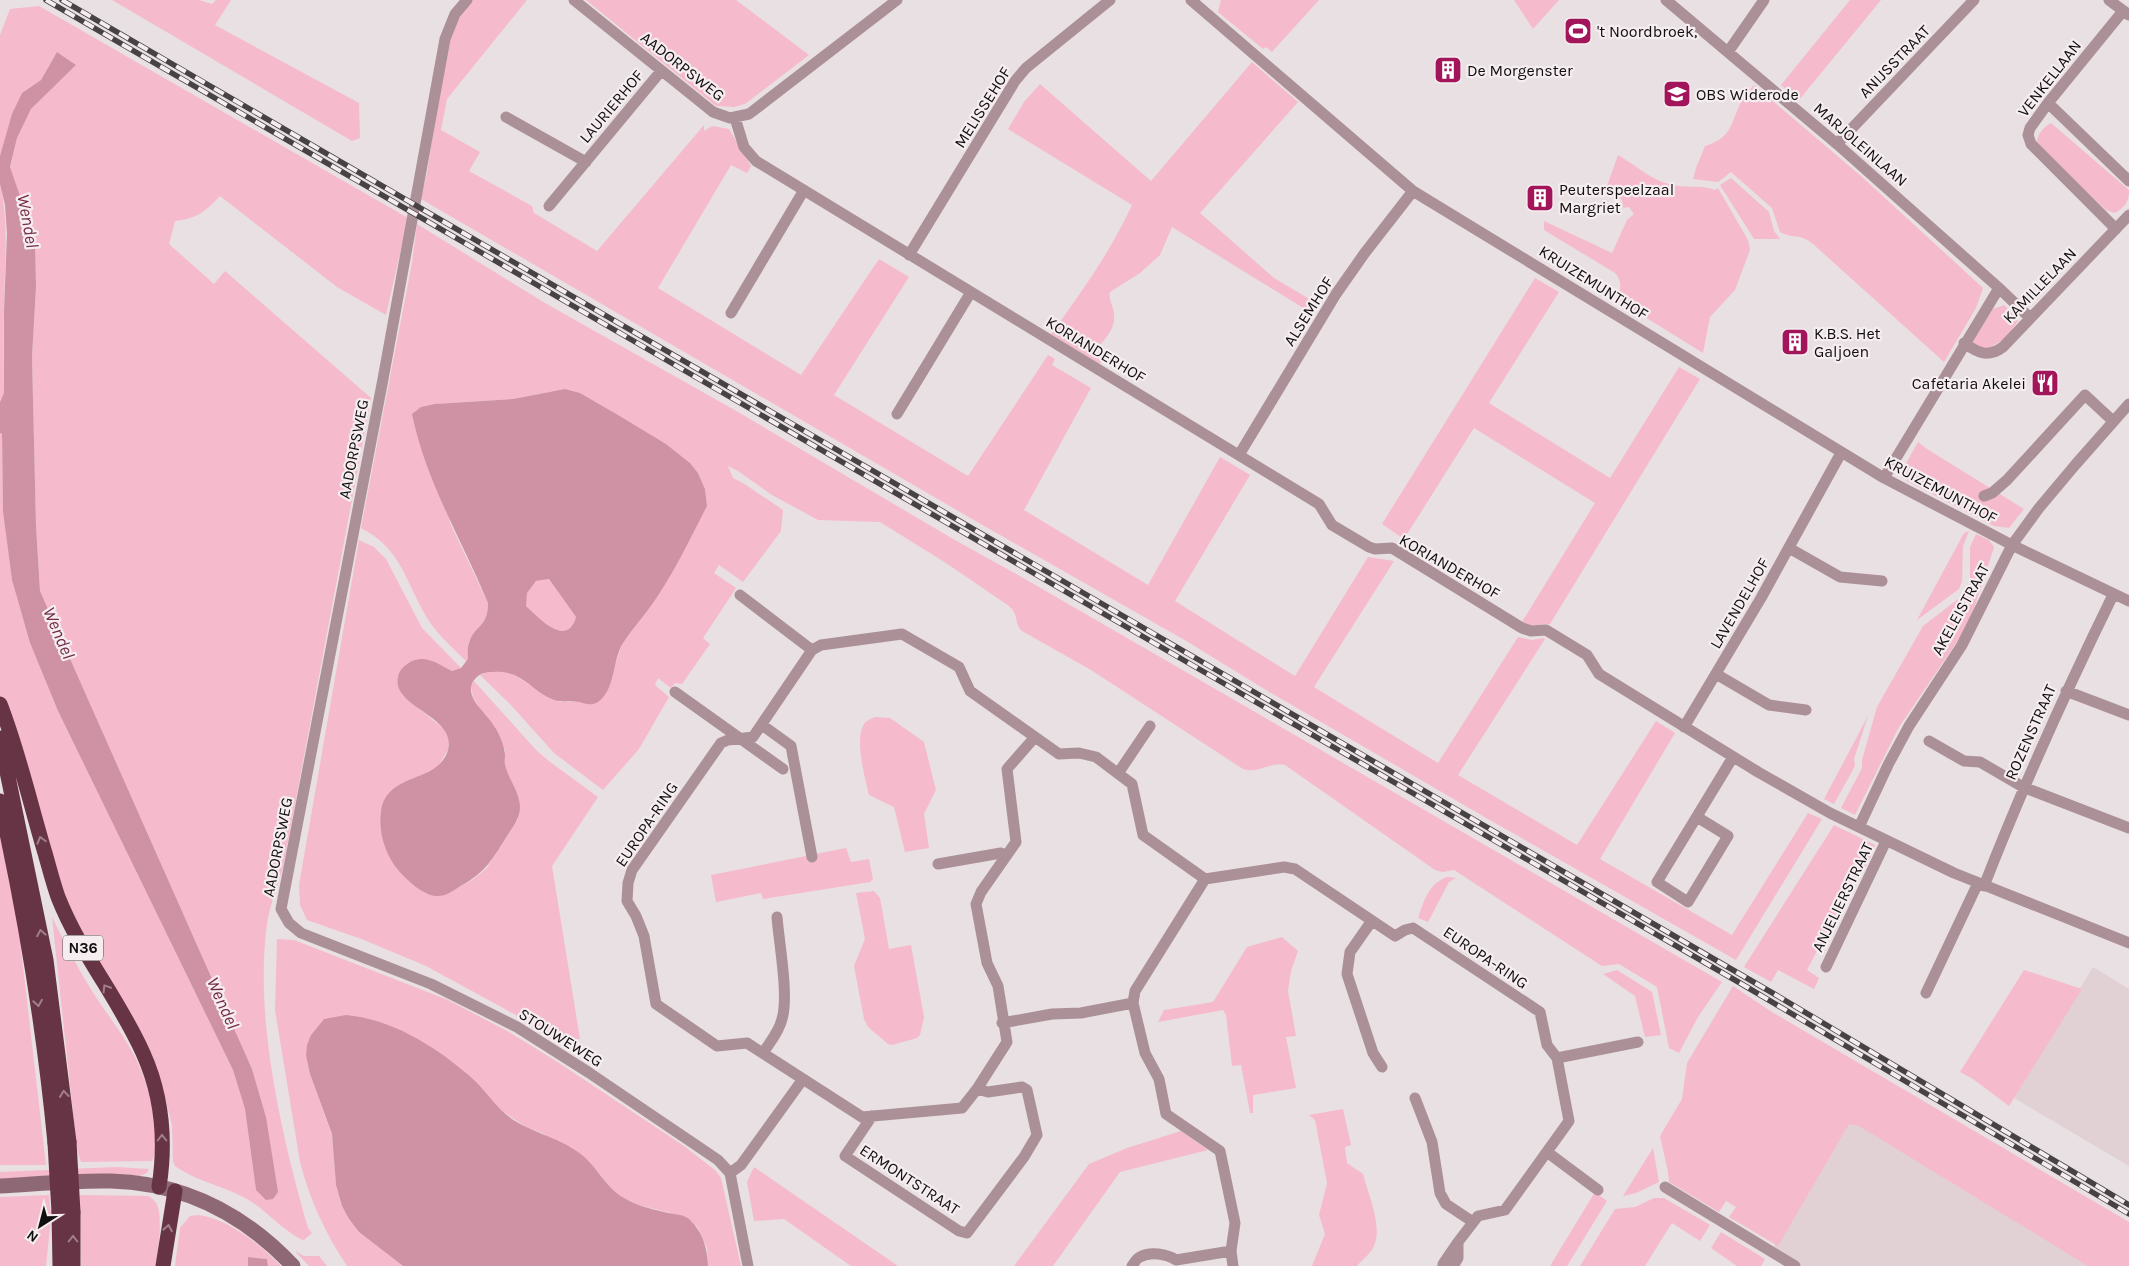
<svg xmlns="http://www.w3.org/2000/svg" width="2129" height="1266" font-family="Karla,sans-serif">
<rect width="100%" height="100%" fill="#e8e0e2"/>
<path fill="#e1d1d5" d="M2093,967L2129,989V1166L2014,1098Z
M1848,1115L2116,1266H1794L1771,1252Z"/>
<path fill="#f6bacd" d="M112,0H199L212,4L216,0H231L215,25L359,103L360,138L352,141Z
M472,0H527L447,99L441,130L480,152L469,171L532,206L534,213L597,251L704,125V131L712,126L729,129L751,166L747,173L731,165L658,288L801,375L879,259L909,277L834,395L968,476L1048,355L1055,359L1052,365L1091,388L1024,510L1148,585L1220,457L1250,475L1175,601L1295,676L1368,557L1394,561L1314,687L1438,763L1518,637L1532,640L1543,638L1545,639L1458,775L1577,845L1656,721L1675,733L1600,859L1732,935L1808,813L1822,819L1736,960L1488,819L1261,687L1188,642L979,523L421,199L427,173L447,40L452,26Z
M586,0H736L809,55L745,104L734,107L716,106Z
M1221,0H1319L1272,52L1266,47L1263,49L1218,12Z
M1514,0H1559L1533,29Z
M1850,0H1881L1799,100L1781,85Z
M39,6L408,218L386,315L337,287L220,196C206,211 196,219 175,221L169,244L214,284L225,271L371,398L284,863C279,884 270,903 267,924C254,1019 282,1137 308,1228L312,1233L304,1240C294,1239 266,1212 255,1204C231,1187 198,1183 175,1166L173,1161L172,1125L162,1086L149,1048L66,909L0,699V433L2,434L3,511L12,580L30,643L58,711L233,1070L245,1109L256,1190L266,1117L252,1069L40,591L36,526L32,357L36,287L35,239L10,168L17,138L31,109L76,65L57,52L41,80L22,93L0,156V35L10,9Z
M1252,62L1298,102L1200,213L1274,278L1311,300L1305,309L1172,227L1160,255L1140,273L1110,292C1108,300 1114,307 1114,315C1116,329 1103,341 1096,350L1104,357L1100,364L1051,334C1081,293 1111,251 1132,205L1008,129L1024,102L1040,84L1151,181Z
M1754,85L1862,177L1983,288L1976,308L1944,362L1813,244C1800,233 1792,239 1780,232L1772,208L1731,172L1718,182L1693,179L1696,168L1705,146C1729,138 1729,130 1738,109C1741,100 1748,92 1754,85Z
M2051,123L2129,190C2129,202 2125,207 2115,213L2106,210L2040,149L2036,143C2039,133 2042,128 2051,123Z
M1618,155C1634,164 1651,180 1669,184C1684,189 1701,184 1715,190L1718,188L1748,240L1750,250L1735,290L1710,317L1703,353L1616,299C1621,290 1623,282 1615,273L1544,230V221L1612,253L1627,220L1634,214L1629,207L1623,208L1622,200L1607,186Z
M1731,178L1769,212L1774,231L1780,239H1754L1720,185Z
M0,184C10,227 4,269 4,312C3,339 4,366 4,393L0,402Z
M417,224L545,303L738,412L953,539L1025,579L1722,982L1698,1017L1679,1053L1669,1048L1657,987L1619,964L1602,966L1454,870L1443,872L1435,870L1285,765C1271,761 1257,774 1243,769L1091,670L1022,631C1013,622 1020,616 1009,606L946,563L880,522L818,520L772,495L738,471L728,466L733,478L743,483L783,510L781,531L743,582L719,565L714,573L736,588L703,638L710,644L682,684L675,683L671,688L658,678L655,685L669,697L639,749L603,790L554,753L510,704L480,675C509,659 530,690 554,700C561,703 569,702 577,701L616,662L622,644L654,601L707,506L705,489L698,473L690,463L666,444L580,393L565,389L513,399L435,404L450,523L488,603C488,627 475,625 469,642C467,649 470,656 467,662C451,646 432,630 422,609C404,575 398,547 361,528L412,263Z
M1535,278L1559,292L1489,403L1610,478L1679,367L1700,379L1550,624L1527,626L1522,622L1595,503L1474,428L1404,539L1382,524Z
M2004,305L2014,314L2018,321L2005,339L1987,349L1970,344L1993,309Z
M1918,442L1927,449L2024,509L2009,528L1994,526L1907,481L1904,467Z
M1969,531L1963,546L1962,581L1959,589L1917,620L1964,533Z
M1976,534L1989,540L1994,547L1972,615L1963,633L1899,727L1855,815L1841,808L1862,768V760L1877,707L1923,626L1966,593L1970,582V547Z
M359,540L374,547L386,559L422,628L461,668L452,671C435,662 424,655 406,664L402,695L444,729L449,740L448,750L438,766L427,772L381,812C380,850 395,869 424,892L454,890L472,880L486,869L518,819L519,799L505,767V750L473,697L471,686L474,681L536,750L550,762L598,797L552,866L580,1039H560L426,966L364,940L307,920L300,905L299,885Z
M549,579L576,617C567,649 538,617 526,606V593L536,581Z
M1868,716L1854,759L1855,766L1834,804L1824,799Z
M875,717L890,718L924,742L936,790L924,814L929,848L905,852L894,807L869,795C865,778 855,742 863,726C865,721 870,719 875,717Z
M0,821L18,923L46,1165H0Z
M1834,825L1875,845C1871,856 1866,870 1856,876L1807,970L1819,978L1814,989L1778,970L1771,982L1744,967Z
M846,848L851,862L869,859L873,879L870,882L763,899L761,893L716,902L711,875Z
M1448,877L1456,878L1449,882L1428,922L1418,918C1424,901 1429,882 1448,877Z
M874,891L880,898L889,949L911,945L924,1017L920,1035L917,1038L892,1045L888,1044L868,1027L864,1019L854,966L865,939L856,893Z
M52,917C64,942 77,967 92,991C105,1012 122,1032 134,1055C147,1079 165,1136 152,1161L81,1162L77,1150Z
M1282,937L1298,951L1291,971L1288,991L1296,1036L1286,1037L1296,1088L1253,1095V1113H1250L1241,1065L1232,1066L1226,1015L1223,1010L1158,1022L1164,1010L1213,1002L1247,947Z
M277,939L294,940L448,1000L509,1032L559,1063L684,1146L716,1171L721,1178L741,1266H708L707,1248L698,1228L686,1217L639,1205L623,1198L611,1189L598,1172L542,1133L526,1127L499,1109L474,1080L426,1044L386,1024L324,1019L311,1035L306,1056L310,1074L332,1135L336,1185L342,1206L349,1219L359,1232L403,1266H347C325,1233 310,1200 300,1162L275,1010Z
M1617,970L1652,992L1661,1035L1645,1037L1635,996L1603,974Z
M2024,970L2082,989L2009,1106L1973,1079L1960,1072Z
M1733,986L1772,1012L2129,1222V1266H2088L1859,1126L1849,1124L1778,1246L1729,1217L1736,1207L1726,1201L1719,1212L1669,1182L1668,1172L1660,1136L1682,1099L1687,1063Z
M1343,1109L1351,1145L1345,1147L1347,1163L1363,1174C1368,1194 1384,1229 1373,1248C1369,1255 1362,1260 1357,1266H1312L1325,1234L1319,1215L1327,1183L1315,1120L1309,1115Z
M1181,1131L1208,1150L1120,1172L1053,1266H1014L1089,1164L1127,1148Z
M1653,1148L1659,1182L1636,1193L1623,1196Z
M116,1167L149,1169L147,1173L140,1176L0,1179V1172Z
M754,1167L898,1266H851L784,1219L754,1221L747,1182Z
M1595,1192L1607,1201L1567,1266H1550Z
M49,1195L51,1217L46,1266H0V1197Z
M80,1195L149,1196C152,1199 156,1201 157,1205C163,1216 158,1253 156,1266H81Z
M1654,1198H1664L1710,1225L1700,1241L1672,1223L1645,1266H1580L1615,1209L1635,1207Z
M198,1215C227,1218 261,1245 281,1266H268L267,1259L249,1257L248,1266H175L180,1228L190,1216Z
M1721,1232L1765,1259L1761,1266H1737L1711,1248Z
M295,1251L304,1256H319L327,1266H309Z"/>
<path fill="#cf92a5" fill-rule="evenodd" d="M57,52L76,65L31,109L17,138L10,167L35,239L36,287L32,357L36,526L40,591L252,1069L266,1117L278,1192L273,1199L266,1200L256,1190L245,1109L233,1070L58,711L30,643L12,580L3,512L2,434L0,433V402L4,393V311L7,234L5,205L0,184V156L12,114L22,93L41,80Z
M565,389L580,393L618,415L666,444L690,463L698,473L705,489L707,506C690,539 674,573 653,603C644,616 632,629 623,643C612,660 616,689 598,702C591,706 586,704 579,702C571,700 563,703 554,700C529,690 523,670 493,672C485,672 480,673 475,679C470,684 470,691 473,698C478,708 488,716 494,726C499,733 504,745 505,754C505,759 504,764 506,768C510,781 519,792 520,806C520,817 515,824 509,833C492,859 488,871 459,887C453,891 444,897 436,896C423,895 408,881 399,871C384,854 377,828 382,806C391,773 439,782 448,750C457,715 391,708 398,677C399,670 405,665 410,662C426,654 438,664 452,671L461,668L468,659C468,654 467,648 469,643C474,625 488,628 488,603C462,540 426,482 412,414L421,407L435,404L513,399ZM549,579L576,617C567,649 538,617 526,606L527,593L536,581Z
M346,1015C393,1019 438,1048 473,1079C487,1092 496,1108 512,1119C535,1134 561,1138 582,1155C598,1168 606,1188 624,1198C636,1205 650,1209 664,1212C671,1214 683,1214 689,1219C703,1232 707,1247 708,1266H403L359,1232L349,1219L342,1206L336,1185L332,1134L310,1074L306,1056L307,1045L311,1035L324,1019Z
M248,1257L267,1259L268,1266H248Z"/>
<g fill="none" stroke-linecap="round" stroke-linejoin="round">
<path stroke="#ab9098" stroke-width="11" d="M467,0L455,14L445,39L383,379L281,909L289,923L301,933L431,984L517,1027L588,1072L718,1160L730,1173L748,1266
M574,0L713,112L730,118L749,114L897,0
M1191,0L1413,191L1426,199L1884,478L2012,545L2129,601
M1666,0L1837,144L1999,288L2030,318
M2109,0L2129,15
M1728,52L1764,0
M2048,103L2129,181
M506,117L586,162
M735,118L744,147L756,161L1319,504L1332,525L1369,547L1375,549L1392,548L1522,628L1531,631L1546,630L1587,655L1599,674L1758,772L1830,813L1954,873L2129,943
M1837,144L1974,0
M549,206L661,71
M2116,229L2031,144L2028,135L2030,128L2048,103L2123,11
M909,255L1015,81L1026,68L1110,0
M731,313L804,190
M1964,343C1978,353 1988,358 2003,347L2129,215
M897,414L971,292
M1239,455L1336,294L1364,254L1413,191
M1884,478L1999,288
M1984,496L1992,493L2007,480L2085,395L2113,421
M1789,548L1840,577L1882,581
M740,595L812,650
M1716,674L1769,705L1806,710
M2066,691L2129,715
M675,692L783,769
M762,725L791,746L812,857
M1684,727L1761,598L1841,453
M1035,737L1007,769L1016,842L981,892L976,904L987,963L998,986L1007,1042L977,1089L962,1108L862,1117L747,1043L717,1046L656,1004L644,936L636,916L627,901L628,883L632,870L721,743L728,740L753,737L812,650L821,645L902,634L959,667L970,691L1059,754L1079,753L1096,757L1132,784L1143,835L1205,879L1284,867L1295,869L1395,936L1405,930L1413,928L1540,1012L1547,1045L1557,1058L1569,1121L1505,1210L1478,1216L1458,1242V1258L1453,1266
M1929,741L1964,761L1980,762L2023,787L2129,828
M1119,772L1150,726
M1697,817L1728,836L1688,902L1657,882L1733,757
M1859,827L1889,763L1909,726L1962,645L2012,545L2039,508L2076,464L2129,404
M938,864L1001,853L1006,856
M1984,886C2023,786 2066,691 2113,595
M1371,922L1350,952L1347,974L1373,1053L1382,1067
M1826,967L1886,841
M1926,993L1978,883
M1133,1003L1145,1053L1159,1079L1166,1114L1220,1151L1235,1223L1231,1251L1233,1266
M1002,1023L1052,1014L1081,1013L1133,1003L1135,991L1205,879
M763,1053C770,1042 779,1032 782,1019C789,996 779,943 777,917
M1557,1058L1638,1042
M1415,1098L1432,1142L1440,1193L1446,1204L1473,1222
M872,1116L845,1156L959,1231L967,1233L1024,1157L1037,1135L1027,1090L1022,1087L988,1092L977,1089
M1547,1152L1598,1190
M730,1173L741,1165L803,1079
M1665,1187L1795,1266
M1132,1266C1134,1263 1137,1258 1140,1257C1150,1251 1167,1254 1176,1260L1231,1251
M1443,1266V1264L1458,1242"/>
<path stroke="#8f6875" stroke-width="15" d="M0,1186C37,1184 74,1180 111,1181C184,1183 244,1214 293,1266"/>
<path stroke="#673446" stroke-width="15" d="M0,704C19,753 30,803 45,853C49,867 53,883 58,897C80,953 119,999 143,1053C162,1095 166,1142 159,1187
M0,738L46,960L69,1142
M0,801C25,914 44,1028 55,1143
M59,1212L60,1266
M73,1266V1212
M163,1266L175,1191"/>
<defs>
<path id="rail" d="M46,0L1740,983L2129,1214
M62,0L1776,995L2129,1205"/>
</defs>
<use href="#rail" stroke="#474344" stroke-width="5.5"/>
<use href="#rail" stroke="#f5edef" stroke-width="4" stroke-dasharray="11" stroke-linecap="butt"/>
<path stroke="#673446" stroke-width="15" d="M69,1142L73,1212
M55,1143L59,1212"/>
</g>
<defs><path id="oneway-chevron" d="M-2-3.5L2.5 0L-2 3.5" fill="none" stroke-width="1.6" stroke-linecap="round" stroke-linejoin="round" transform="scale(1.25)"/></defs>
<g stroke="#a07e8a">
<use href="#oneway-chevron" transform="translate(41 840) rotate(-106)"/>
<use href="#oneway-chevron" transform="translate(41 933) rotate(-100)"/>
<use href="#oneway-chevron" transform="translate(106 988) rotate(-122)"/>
<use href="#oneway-chevron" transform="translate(38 1003) rotate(81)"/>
<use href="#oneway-chevron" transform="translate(64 1094) rotate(-96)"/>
<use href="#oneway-chevron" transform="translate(162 1138) rotate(-90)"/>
<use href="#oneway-chevron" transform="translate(168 1228) rotate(-80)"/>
<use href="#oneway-chevron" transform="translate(73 1239) rotate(-90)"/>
</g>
<defs>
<symbol id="stadium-square" viewBox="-11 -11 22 22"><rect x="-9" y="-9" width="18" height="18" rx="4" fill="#a3155b" stroke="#f5edef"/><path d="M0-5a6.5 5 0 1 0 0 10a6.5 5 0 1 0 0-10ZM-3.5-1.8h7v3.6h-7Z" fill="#fff"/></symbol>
<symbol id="building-square" viewBox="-11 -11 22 22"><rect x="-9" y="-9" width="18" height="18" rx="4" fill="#a3155b" stroke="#f5edef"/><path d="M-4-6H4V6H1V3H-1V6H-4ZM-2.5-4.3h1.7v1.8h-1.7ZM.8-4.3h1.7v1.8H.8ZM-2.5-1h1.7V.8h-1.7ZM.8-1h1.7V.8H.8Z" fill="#fff"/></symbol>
<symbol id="school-square" viewBox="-11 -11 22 22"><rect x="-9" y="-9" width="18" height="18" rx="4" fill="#a3155b" stroke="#f5edef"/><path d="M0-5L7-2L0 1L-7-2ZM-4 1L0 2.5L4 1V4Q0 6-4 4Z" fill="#fff"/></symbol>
<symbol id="restaurant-square" viewBox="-11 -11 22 22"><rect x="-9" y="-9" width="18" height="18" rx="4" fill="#a3155b" stroke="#f5edef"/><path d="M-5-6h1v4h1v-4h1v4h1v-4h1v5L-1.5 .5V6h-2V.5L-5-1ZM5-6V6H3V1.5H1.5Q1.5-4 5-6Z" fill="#fff"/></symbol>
</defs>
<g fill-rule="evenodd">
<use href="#stadium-square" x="1562" y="15" width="32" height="32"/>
<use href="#building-square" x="1432" y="54" width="32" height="32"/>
<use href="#school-square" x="1661" y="78" width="32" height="32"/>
<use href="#building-square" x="1524" y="182" width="32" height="32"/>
<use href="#building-square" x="1779" y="326" width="32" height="32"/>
<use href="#restaurant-square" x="2029" y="367" width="32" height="32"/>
</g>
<g text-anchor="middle" stroke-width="4.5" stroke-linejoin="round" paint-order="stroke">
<rect fill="#f5edef" stroke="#555152" stroke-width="1" x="63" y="935.5" width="40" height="25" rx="4"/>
<g font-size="15" font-weight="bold" fill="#110e0f">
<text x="83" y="953">N36</text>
</g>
<g font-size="16" fill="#110e0f" stroke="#f5edef" text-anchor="start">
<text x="1597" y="37">'t Noordbroek,</text>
<text x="1467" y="76">De Morgenster</text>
<text x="1696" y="100">OBS Widerode</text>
<text x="1559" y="195">Peuterspeelzaal<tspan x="1559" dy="18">Margriet</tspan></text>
<text x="1814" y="339">K.B.S. Het<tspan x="1814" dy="18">Galjoen</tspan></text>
<text x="2026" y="389" text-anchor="end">Cafetaria Akelei</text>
</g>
<g font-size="16" fill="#110e0f" stroke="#f5edef">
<text transform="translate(1894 61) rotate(-46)" y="6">ANIJSSTRAAT</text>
<text transform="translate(683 66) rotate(38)" y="6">AADORPSWEG</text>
<text transform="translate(2049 78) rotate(-52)" y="6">VENKELLAAN</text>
<text transform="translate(611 106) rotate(-50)" y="6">LAURIERHOF</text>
<text transform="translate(982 107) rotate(-58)" y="6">MELISSEHOF</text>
<text transform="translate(1861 144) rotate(41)" y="6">MARJOLEINLAAN</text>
<text transform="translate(1594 282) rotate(32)" y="6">KRUIZEMUNTHOF</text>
<text transform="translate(2039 285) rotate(-46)" y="6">KAMILLELAAN</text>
<text transform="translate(1308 311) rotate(-58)" y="6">ALSEMHOF</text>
<text transform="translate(1096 349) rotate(31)" y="6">KORIANDERHOF</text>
<text transform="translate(353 449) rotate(-79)" y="6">AADORPSWEG</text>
<text transform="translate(1941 489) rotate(28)" y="6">KRUIZEMUNTHOF</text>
<text transform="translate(1450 566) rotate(30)" y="6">KORIANDERHOF</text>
<text transform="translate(1739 603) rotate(-60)" y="6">LAVENDELHOF</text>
<text transform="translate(1960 609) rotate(-61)" y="6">AKELEISTRAAT</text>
<text transform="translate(2030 732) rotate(-66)" y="6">ROZENSTRAAT</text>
<text transform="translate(646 824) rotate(-56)" y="6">EUROPA-RING</text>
<text transform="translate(277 847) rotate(-79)" y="6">AADORPSWEG</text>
<text transform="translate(1842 897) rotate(-64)" y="6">ANJELIERSTRAAT</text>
<text transform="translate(1486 957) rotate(34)" y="6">EUROPA-RING</text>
<text transform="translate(561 1037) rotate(32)" y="6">STOUWEWEG</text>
<text transform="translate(910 1179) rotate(33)" y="6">ERMONTSTRAAT</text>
</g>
<g font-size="18" font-style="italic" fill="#742b48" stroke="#f5edef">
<text transform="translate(28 221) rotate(80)" y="6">Wendel</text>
<text transform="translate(59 633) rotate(67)" y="6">Wendel</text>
<text transform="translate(223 1003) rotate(66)" y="6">Wendel</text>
</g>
</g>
<g transform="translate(40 1226) rotate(216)" stroke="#f5edef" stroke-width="4" paint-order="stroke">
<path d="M0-4L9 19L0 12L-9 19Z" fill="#110e0f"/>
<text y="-8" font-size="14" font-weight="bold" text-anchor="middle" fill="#110e0f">N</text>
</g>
</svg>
